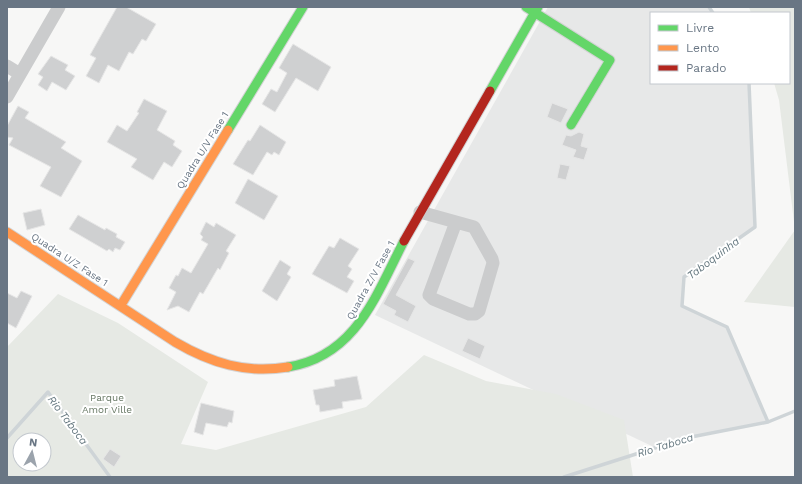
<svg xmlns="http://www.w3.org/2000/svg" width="802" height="484" font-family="'Work Sans',sans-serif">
<rect width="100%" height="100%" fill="#f7f7f6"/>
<path fill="#e7e8e8" d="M548,7H709L713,13H651V83H749L755,227L684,277L682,306L727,327L768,422L686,438L656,448L375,315Z"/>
<path fill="#e6e9e4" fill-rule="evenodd" d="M749,7H795V307L744,302L795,230L779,100L774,83H789V13H751Z
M58,294L118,323L208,382L181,444L216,450L366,407L424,355L486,381L556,394L624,420L633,477H7V347ZM20,440H44V464H20Z"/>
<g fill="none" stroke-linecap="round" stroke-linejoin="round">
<path stroke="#ced4d7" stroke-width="3.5" d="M709,7L713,13
M749,83L755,227L684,277L682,306L727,327L768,422L795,411
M7,438L48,392L110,477
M564,477L686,438L768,422"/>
</g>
<path fill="#cfd0d1" stroke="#e6e6e6" d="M117,7H126L156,24L146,41L142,39L133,54L129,52L119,71L108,65L99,83L86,76L96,58L90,55Z
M293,44L331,67L318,91L296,78L275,112L262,104L271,89L277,92L287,73L279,68Z
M51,56L68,65L65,70L75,76L66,90L52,82L47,91L38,85L43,77L38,74Z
M144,99L167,111L157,130L175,141L173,145L182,151L172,167L164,162L153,180L131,167L137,159L107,142L117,125L127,131L139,113L137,112Z
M552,103L568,109L561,123L547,117Z
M18,106L29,112L25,118L66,142L61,148L82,161L61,197L40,186L51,167L9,145L13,138L7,137V126Z
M260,125L286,142L279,155L274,152L272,155L267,152L253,175L233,164L248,140L250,141Z
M579,132L584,134L581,146L588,148L584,160L573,157L576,150L562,145L566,135L571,136Z
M560,164L570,166L566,180L557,178Z
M248,179L278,196L264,220L235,203Z
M41,209L45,225L27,230L23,213Z
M78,215L105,230L106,228L117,234L116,237L125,242L120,250L115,248L113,252L109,249L107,251L69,229Z
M206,222L214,227L216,223L236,235L226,251L229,253L220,270L218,268L203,294L200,292L189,312L178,306L167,310L176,292L169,288L176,275L178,276L182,268L191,273L208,244L201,240L203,237L200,234Z
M340,238L359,249L348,266L352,269L347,277L354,281L347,293L312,274L329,246L334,248Z
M408,258L415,261L396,295L416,306L408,322L394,315L396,311L383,304Z
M280,260L291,267L287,274L291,277L277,301L262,291Z
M21,291L32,296L16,328L7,323V293L17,298Z
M468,338L485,346L480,359L462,351Z
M357,376L362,399L342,402L343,408L320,412L319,405H316L313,390L335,386L334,380Z
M201,403L234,411L232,423L229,422L227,427L206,423L203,435L194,432Z
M110,449L121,456L114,467L103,459Z"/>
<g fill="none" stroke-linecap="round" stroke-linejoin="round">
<defs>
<path id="fast" d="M526,7L610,60L571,125
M490,91L538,7
M228,130L303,7
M288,367C356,356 376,295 404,241"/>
<path id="slow" d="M7,232L175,342C211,363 246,374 288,367
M121,305L228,130"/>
<path id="jam" d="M404,241L490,91"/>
</defs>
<use href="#fast" stroke="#d3d3d4" stroke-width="11"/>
<use href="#slow" stroke="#d3d3d4" stroke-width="11"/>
<use href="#jam" stroke="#d3d3d4" stroke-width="11"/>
<path stroke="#cbcccd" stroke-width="13" d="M7,66L20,74
M7,97L59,7
M420,212L474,227L492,259L493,263L479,311L475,314H469L433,299L429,295L456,222"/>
<use href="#fast" stroke="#63d668" stroke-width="9"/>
<use href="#slow" stroke="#ff974d" stroke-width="9"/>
<use href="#jam" stroke="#b3261e" stroke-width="9"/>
</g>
<g text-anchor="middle" stroke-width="4" stroke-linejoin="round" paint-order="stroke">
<g font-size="10" fill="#697684" stroke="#fff">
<text transform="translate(202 150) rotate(-58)" y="4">Quadra U/V Fase 1</text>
<text transform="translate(70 259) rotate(33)" y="4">Quadra U/Z Fase 1</text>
<text transform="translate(370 280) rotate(-61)" y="4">Quadra Z/V Fase 1</text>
</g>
<g font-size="10" fill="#667763" stroke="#fff">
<text x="107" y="401">Parque<tspan x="107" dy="12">Amor Ville</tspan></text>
</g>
<g font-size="11" font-style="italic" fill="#64777f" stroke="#fff">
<text transform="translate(713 258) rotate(-37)" y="4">Taboquinha</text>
<text transform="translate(68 420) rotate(53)" y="4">Rio Taboca</text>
<text transform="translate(665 445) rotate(-17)" y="4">Rio Taboca</text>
</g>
</g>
<rect width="802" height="484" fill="none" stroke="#697684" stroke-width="16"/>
<rect x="650" y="12" width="140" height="72" fill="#ffffff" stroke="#c3c8ce"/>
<rect x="658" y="25" width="20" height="6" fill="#63d668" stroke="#c3c8ce"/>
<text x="686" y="32" font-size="12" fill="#697684">Livre</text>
<rect x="658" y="45" width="20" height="6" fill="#ff974d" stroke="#c3c8ce"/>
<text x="686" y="52" font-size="12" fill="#697684">Lento</text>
<rect x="658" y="65" width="20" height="6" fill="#b3261e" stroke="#c3c8ce"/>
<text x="686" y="72" font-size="12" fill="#697684">Parado</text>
<g transform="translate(32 452) rotate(7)"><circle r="19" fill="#ffffff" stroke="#c3c8ce"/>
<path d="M0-3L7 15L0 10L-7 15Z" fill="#9ba3ac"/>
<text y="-6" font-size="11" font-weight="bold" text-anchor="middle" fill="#697684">N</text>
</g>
</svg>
